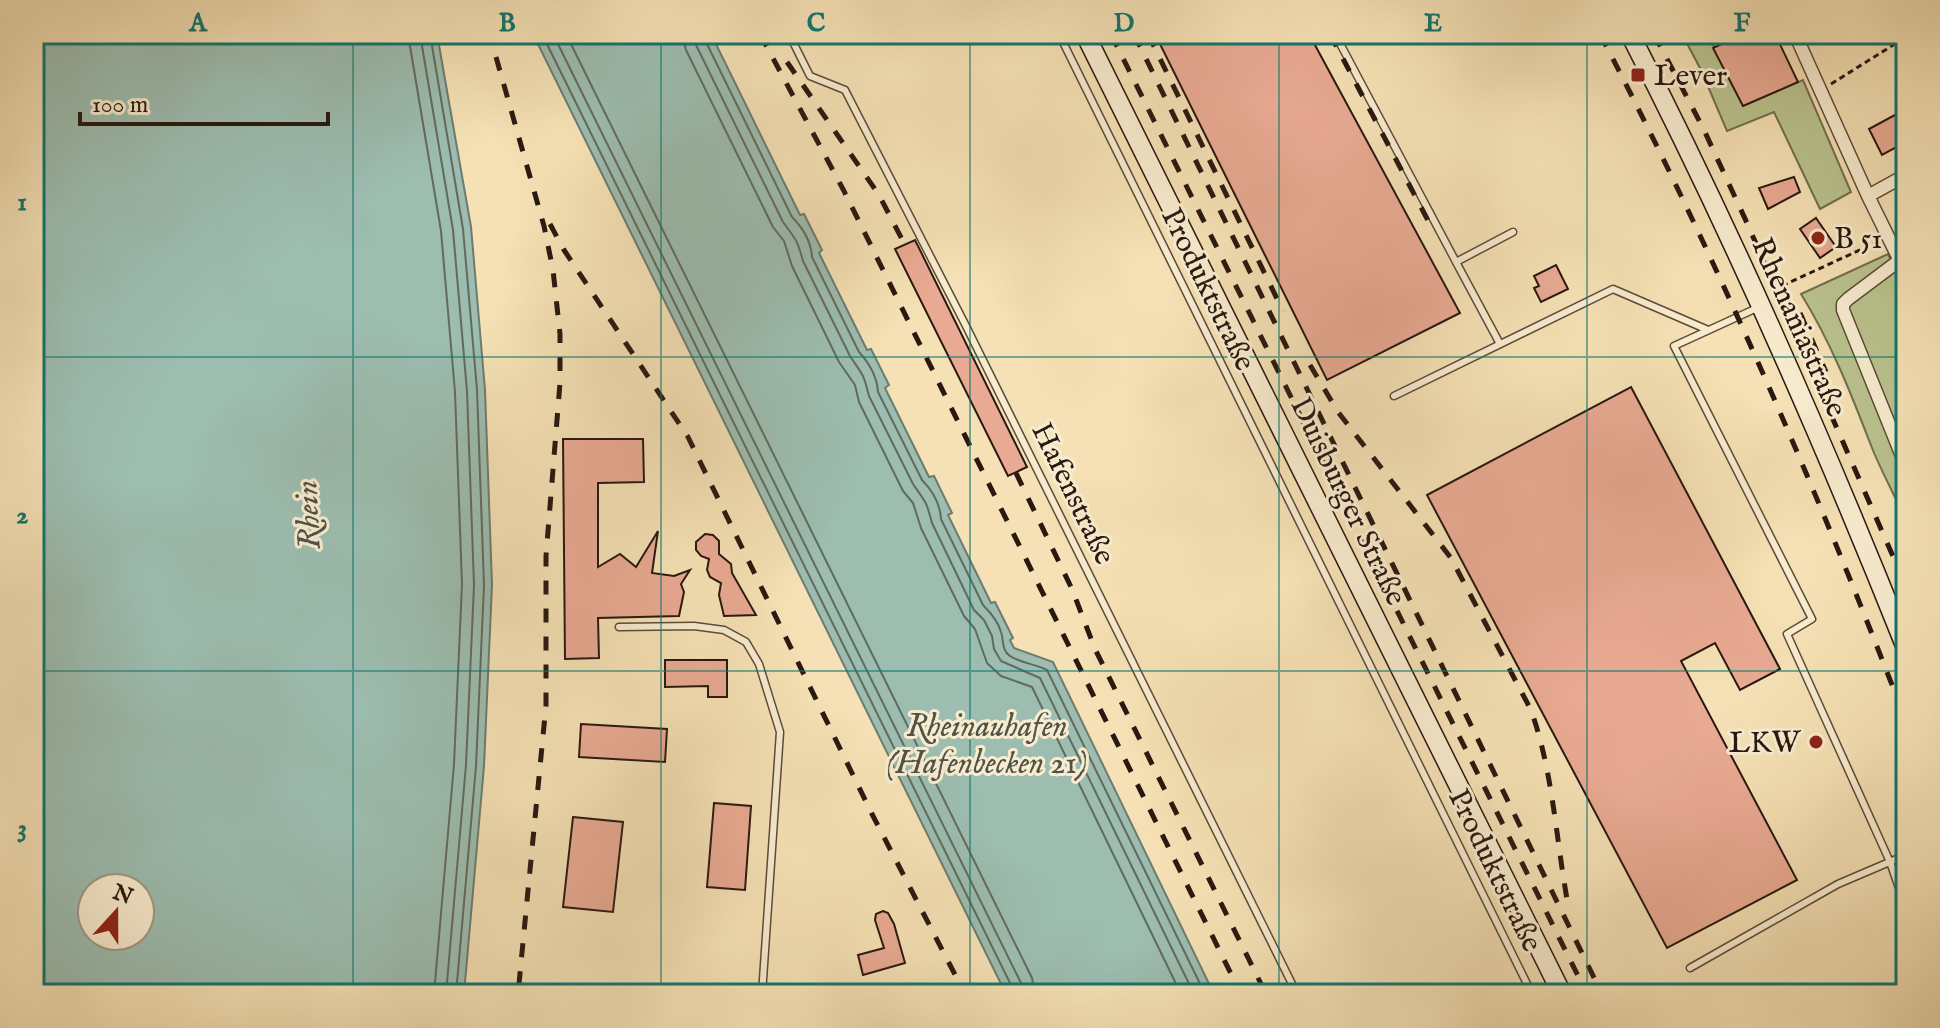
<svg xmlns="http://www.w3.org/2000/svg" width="1940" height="1028" font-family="'IM FELL English',serif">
<rect width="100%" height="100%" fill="#f5e1b5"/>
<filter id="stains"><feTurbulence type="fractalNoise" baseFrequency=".0025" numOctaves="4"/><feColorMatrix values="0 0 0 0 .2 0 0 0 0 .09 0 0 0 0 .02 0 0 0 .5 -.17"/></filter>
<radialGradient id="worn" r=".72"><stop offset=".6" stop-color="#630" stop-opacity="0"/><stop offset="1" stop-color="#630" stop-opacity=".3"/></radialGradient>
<path fill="#bac38e" stroke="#726e4f" stroke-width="2" d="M1682,34H1708L1743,106L1803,80L1851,192L1820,209L1774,112L1727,131L1701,70Z
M1888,254L1906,292V522C1896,497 1882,473 1872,448C1852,396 1831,342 1801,294Z"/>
<path fill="#9cbdb0" stroke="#6e7b70" stroke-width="2" fill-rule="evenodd" d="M34,34H437L471,227L485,390L492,585L484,766L464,994H34ZM92,888H140V936H92Z
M533,34H711L800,215L804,214L822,250L819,253L867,350L871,349L889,385L885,388L929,477L934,476L952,513L948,515L991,603L995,602L1013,638L1010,640L1014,648L1053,662L1214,994H1006Z"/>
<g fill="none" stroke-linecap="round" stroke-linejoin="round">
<path stroke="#626a60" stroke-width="2" d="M408,34L441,231L455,392L462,584L454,764L434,994
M420,34L453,230L467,391L474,585L466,765L446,994
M430,34L463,229L477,390L484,585L476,766L456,994
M542,34L1012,987L1013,994
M553,34L1021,983L1023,994
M566,34L1032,978L1035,994
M682,34L686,50L773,227L784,241L792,266L839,362L855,385L859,402L903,491L913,503L921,528L964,616L975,629L987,663L1001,676L1032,687L1181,994
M694,34L696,45L783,222C796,240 797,239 803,261L850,356C863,376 863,372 869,396L913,484C926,503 926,500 932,523L974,610L984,620L992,636L994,649L1001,661L1040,678L1194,994
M705,34V40L792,217C804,229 811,241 812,257L859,352C870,364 877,376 878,392L922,480C933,491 940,503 941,519L983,605C991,613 998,621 1001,632C1004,640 1001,650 1010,656C1020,663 1036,664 1047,670L1205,994"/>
</g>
<path fill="#e9aa93" stroke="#291810" stroke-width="2" d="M1155,34H1309L1460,313L1327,380Z
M1743,34H1775L1798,82L1743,106L1713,48Z
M1906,109V142L1882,155L1869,129Z
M1794,177L1800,192L1768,209L1759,188Z
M1816,218L1836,247L1820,258L1800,229Z
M915,240L1027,467L1008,476L895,249Z
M1556,265L1568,289L1541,302L1534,288L1539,286L1534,276Z
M1631,387L1780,669L1740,690L1715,643L1681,661L1797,880L1667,948L1427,495Z
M563,439H643L644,482L598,483V567L620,554L636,567L658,531L652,573L674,576L690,570L681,584L684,592L679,616L598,618L599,658L565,659Z
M705,534L713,535L719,541V554L731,564L732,573L756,615L724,616L719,595L721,583L710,577L707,570L709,559L701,556L696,550V542Z
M665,660H727V697H708V686L665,687Z
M581,724L667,729L665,762L579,757Z
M714,803L751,806L745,890L707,887Z
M573,817L623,822L613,912L563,907Z
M883,911L888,913L894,924L905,963L863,975L858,955L884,948L875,920L876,914Z"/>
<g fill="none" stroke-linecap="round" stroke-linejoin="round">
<defs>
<path id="lane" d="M789,34L810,76L845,90L966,326L1297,994
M1059,34L1532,994
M1335,34L1456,262
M1757,308L1674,346L1812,619L1787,634L1890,862L1906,908
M1500,344L1456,262L1513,232
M1394,396L1613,289L1708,330
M619,627L694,626L724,630L746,642L759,664L780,732L762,994
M1690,968L1838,884L1906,855"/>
<path id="street" d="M1795,34L1868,196L1906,273
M1868,196L1906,175
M1900,260L1848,299L1843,304V310L1906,466"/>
<path id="secondary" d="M1085,34L1562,994
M1630,34C1733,234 1823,440 1906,648"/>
</defs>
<use href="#lane" stroke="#5c4a39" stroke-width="9"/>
<use href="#street" stroke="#5c4a39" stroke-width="15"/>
<use href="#secondary" stroke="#291810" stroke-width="21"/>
<path stroke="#291810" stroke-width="3" stroke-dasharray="6 4" stroke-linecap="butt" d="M1831,84L1906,37
M1773,290L1875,243"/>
<use href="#lane" stroke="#f8eccf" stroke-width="6"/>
<use href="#street" stroke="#f8eccf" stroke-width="12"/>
<use href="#secondary" stroke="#f8eccf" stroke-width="18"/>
<path stroke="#291810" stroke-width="5" stroke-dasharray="14 14" stroke-linecap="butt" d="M760,34L844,191L1241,994
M1111,34L1587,994
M1134,34L1602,994
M1148,34L1283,311
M1330,34L1433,230
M1600,34C1716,256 1816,487 1906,721
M1654,34L1704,130L1747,223L1906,586
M496,57L544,226L553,270L560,334V383L546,556V705L518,994
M787,62L879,195L905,245
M550,224L564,250L688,437L872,814L965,994
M1800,313L1826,372
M1310,365L1338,412L1451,558L1531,710C1554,775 1556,843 1569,910
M1016,473L1072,589L1095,649L1266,994"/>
</g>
<path fill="none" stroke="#0f766e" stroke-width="2" stroke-opacity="0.55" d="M353,34V994M661,34V994M970,34V994M1279,34V994M1587,34V994M34,357H1906M34,671H1906"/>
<g fill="#8f2418" stroke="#f8eccf" stroke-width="3">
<rect x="1630" y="67" width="16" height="16" rx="4"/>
<circle cx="1818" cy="238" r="8"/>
<circle cx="1816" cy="742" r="8"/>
</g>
<g text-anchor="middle" stroke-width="6" stroke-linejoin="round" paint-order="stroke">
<g font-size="30" fill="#291810" stroke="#f8eccf" text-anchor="start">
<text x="1654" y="85">Lever</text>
<text x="1834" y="248">B 51</text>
<text x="1800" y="752" text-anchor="end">LKW</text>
</g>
<g font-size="30" fill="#291810" stroke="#f8eccf">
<text transform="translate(1209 289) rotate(64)" y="10">Produktstraße</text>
<text transform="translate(1800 327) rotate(66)" y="10">Rhenaniastraße</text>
<text transform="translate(1074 493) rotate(64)" y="10">Hafenstraße</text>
<text transform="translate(1349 501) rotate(64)" y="10">Duisburger Straße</text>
<text transform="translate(1496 870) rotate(64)" y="10">Produktstraße</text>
</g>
<g font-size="32" font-style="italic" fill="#515248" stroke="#f8eccf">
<text transform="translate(307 515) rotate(-93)" y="11">Rhein</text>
<text x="987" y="736">Rheinauhafen<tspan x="987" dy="37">(Hafenbecken 21)</tspan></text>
</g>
</g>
<rect width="1940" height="1028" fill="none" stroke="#f5e1b5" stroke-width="88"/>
<g transform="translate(116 912) rotate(21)"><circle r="38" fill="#f8eccf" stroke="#a59783" stroke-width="2"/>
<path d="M0-6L14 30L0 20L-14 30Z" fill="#8f2418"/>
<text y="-12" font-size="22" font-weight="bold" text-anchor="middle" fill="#291810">N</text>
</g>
<path d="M80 112v12h248v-12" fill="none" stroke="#291810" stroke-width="4"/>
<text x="92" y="112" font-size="24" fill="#291810" stroke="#f8eccf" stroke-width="6" paint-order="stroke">100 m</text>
<rect x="44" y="44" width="1852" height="940" fill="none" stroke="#0f766e" stroke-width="3"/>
<g font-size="26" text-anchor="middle" font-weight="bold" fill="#0f766e">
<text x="198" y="31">A</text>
<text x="507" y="31">B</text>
<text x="816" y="31">C</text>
<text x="1124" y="31">D</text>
<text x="1433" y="31">E</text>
<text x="1742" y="31">F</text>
<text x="22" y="210">1</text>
<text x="22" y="523">2</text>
<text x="22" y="836">3</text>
</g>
<rect width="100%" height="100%" filter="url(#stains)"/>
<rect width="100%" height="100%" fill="url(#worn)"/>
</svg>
